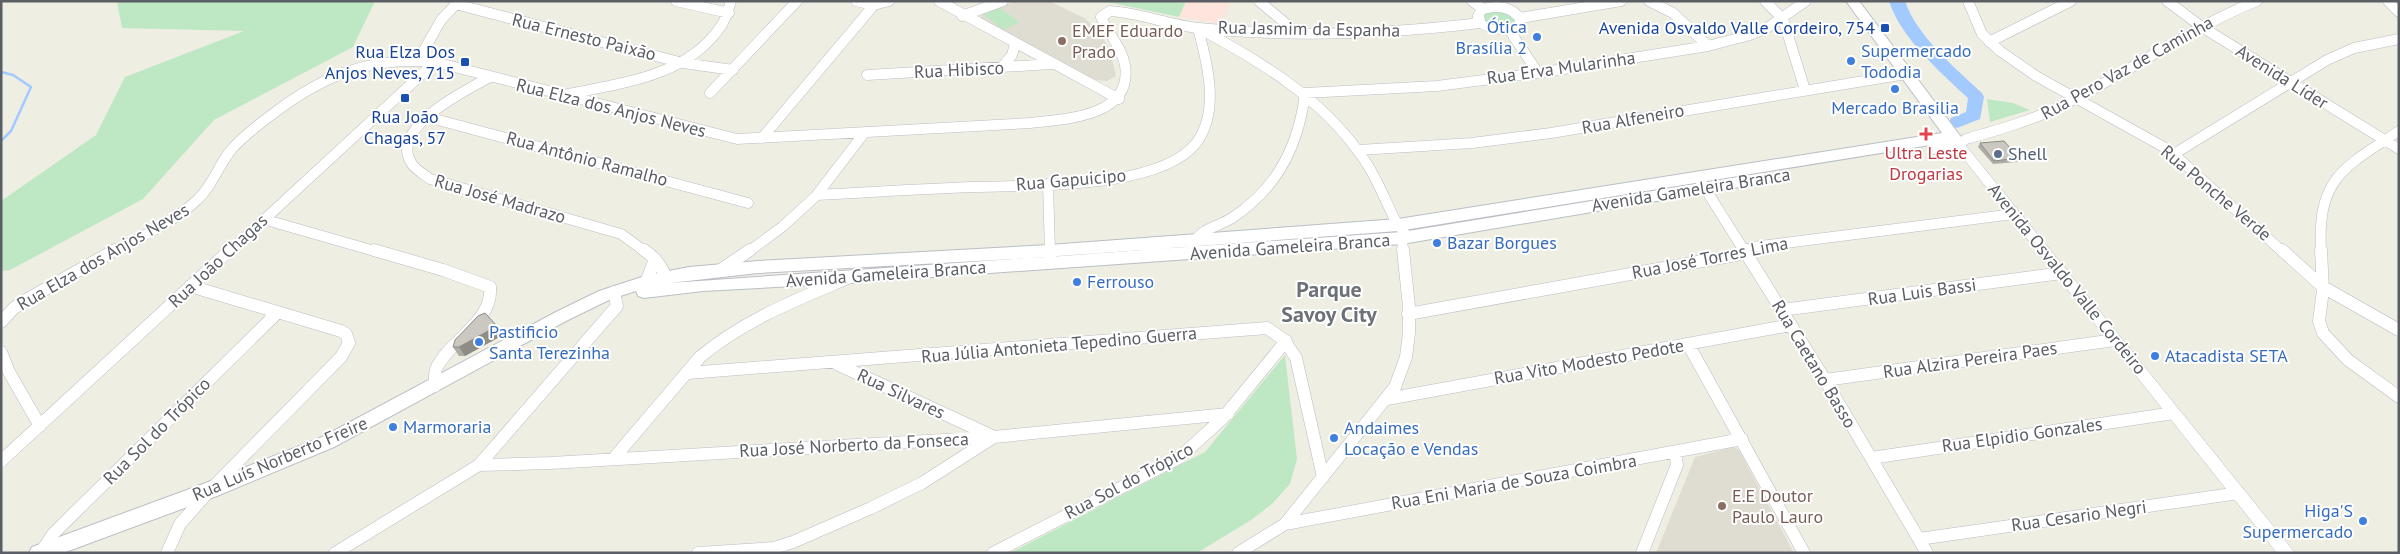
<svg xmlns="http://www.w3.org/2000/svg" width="2400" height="554" font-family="'PT Sans',sans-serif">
<rect width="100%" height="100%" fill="#efeee3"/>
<path fill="#dfddd2" d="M1016,1H1049L1086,19L1102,36L1110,50L1116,76L1107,81L1094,80L981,19V16L986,11Z
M1733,447L1739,450L1794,553H1656L1695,457Z"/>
<path fill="#fde5de" d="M1186,1H1231L1221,24L1179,17Z"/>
<path fill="#bee8c4" d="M117,1H375L353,47L214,120L143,199L10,270L1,271V201L96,135L125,77L244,31L122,28Z
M1103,1H1186L1179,17Z
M999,7L1019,22L1004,30L984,15Z
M1506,10L1518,22L1503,30L1484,22L1483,13Z
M1987,99L2013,103L2030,110L1990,122Z
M1678,184L1680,187L1462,224L1461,221Z
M1285,355L1297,459L1290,484L1272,504L1251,520L1197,553H1010L1205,452Z"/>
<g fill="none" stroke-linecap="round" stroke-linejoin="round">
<path stroke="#a3caff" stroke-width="2.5" d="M1,72L13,75L31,87L11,131L1,141"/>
<path fill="#a3caff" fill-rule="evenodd" d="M1889,1H1905C1916,35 1956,69 1982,93L1984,97L1980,119L1957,128L1951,126L1949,122L1951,118L1966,112L1968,98C1941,73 1900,37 1889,1Z"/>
<defs>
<path id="minor-far1" d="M676,1L729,13
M856,1L874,5L889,1
M939,1L1119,99
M1259,1L1297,33
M1472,1L1483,9C1497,5 1510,6 1520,18L1519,26L1510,31L1538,73
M1649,1L1673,13L1708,46
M1765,1L1783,19L1805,90
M1968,1L1982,34L2000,51L2036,76L2169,150L2283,252
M2167,1L2202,27L2399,149
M2388,1L2399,12
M455,4L683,63L733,70
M962,16L1003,1
M1520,18L1621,1
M1202,30C1261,62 1318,96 1358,151C1375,173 1384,198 1396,222C1398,226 1403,229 1405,234L1402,238L1403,252
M1989,42L2071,1
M419,59L441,20L459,1
M1001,68L1012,55L1015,44
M867,75L1052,64
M490,77C467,90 387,128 412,164C416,170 425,175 430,179L621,234L646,252
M710,93L797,1
M568,94C623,83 688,76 721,26C726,19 728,9 731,1
M427,117L748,203
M762,138L874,5
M1959,145L1966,139C1998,130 2030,121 2059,107C2127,74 2187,29 2257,1
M1359,150L1472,143L1551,133L1906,74
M2174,154L2327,60L2354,48L2399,39
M1699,179L1745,252
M1048,184L1050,252
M818,195C870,192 921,189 973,187C1030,185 1161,190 1197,142C1220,110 1207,62 1198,28
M263,219L378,252
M1193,246C1199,228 1218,227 1232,218C1277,189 1299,145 1305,93L1437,86L1538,73L1708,46L1750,35L1767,28L1806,1
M113,252C142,236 173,223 197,200C212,187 218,166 231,150C243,136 259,124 274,113C324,75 371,56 435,62L737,139L1030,123C1066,119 1133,117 1125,65C1122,48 1108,33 1101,17L1110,11C1141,13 1169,25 1199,28C1292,38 1387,34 1480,23
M229,252L435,62
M748,252L782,227L816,196L865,132
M1743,252L1753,247L2014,214
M2321,252C2317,178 2343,168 2399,131"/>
<path id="minor" d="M374,250L443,270L490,287C493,322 451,339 437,367C434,372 435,380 435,386
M644,250C656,258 667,272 667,286
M1050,250V259
M1744,250L1825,380L1927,553
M2282,250L2323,287L2399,330
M2321,250L2323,290L2319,321L2323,333L2348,360L2399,397
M719,271L750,250
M644,288L655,259
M1782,310L2062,273
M1408,314L1736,255L1746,250
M1,322L14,308L26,300L115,250
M1688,344L1804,553
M1,352L9,372L40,426
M837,364L992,436
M688,373L1267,328L1284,340L1296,358L1323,477
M1825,380L2115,340
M1387,399L1791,325
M614,458L700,357C744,320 796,300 848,278
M1871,458L2174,413
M1,461L230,250
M479,465L551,463L994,437L1228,414
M1285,524L1742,439
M1919,539L2239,493
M41,552L53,534L277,313
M167,553L180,524L210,490L341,357L349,343L346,334L341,331L190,286
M335,553L479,465L617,306L614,292
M698,553L774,548L793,542L871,508L922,483L994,437
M993,553L1179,458L1223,418L1286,341
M1238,553L1285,524L1395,387L1406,357L1409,333V306L1403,250
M1642,553L1677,465L1675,452"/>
<path id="tertiary" d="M1483,6L1489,9L1484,15L1485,21L1495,26L1514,28L1516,31L1514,34C1503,36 1465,31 1474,13C1476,9 1479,7 1483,6Z
M1959,141L1963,142L2295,553H2277L1955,148L1953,145L1955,142Z"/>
<path id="secondary" d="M1846,1H1859L1964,141L1966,145L1964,149L1935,154L1930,153L1928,149L1930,145L1949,142L1398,231L1049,257L758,273L670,283L1402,232L1763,173L1768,174L1771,178L1768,182L1763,183L1402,244L849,283L703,291L644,298L638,296L636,291L611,299L568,320L334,447L217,496L63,553H29L32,547L203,484L322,437L556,312L599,291L648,275L689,267L758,261L1049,245L1398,219L1942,133Z"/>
</defs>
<use href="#minor-far1" stroke="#bbbcc3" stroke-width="11"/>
<use href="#minor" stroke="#bbbcc3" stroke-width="13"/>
<use href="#tertiary" stroke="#bbbcc3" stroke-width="1"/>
<use href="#secondary" stroke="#bbbec5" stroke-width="2"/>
<use href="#minor-far1" stroke="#fff" stroke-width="10"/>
<use href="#minor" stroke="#fff" stroke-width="12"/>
<use href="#tertiary" fill="#fff" fill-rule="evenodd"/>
<use href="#secondary" fill="#fff" fill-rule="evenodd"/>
</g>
<path fill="#aeaca5" d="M1980,143L2019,158L2017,162L1993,164L1978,147Z
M497,326L503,335L465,356H459L453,347Z"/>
<path fill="#8d8c86" d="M497,326L503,335L465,356L459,347Z"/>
<path fill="#cac8c0" stroke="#8d8c86" d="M2004,141L2019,158L1994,161L1980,143Z
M485,313L497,326L459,347H453L455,340L478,316Z"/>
<g fill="#1a4fb4" stroke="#fff" stroke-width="2">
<rect x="1880" y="23" width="10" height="10" rx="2.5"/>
<rect x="460" y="57" width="10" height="10" rx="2.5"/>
<rect x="400" y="93" width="10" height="10" rx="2.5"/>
</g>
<g fill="#3f7fe0" stroke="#fff" stroke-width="2">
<circle cx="1537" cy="37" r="5"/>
<circle cx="1851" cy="61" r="5"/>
<circle cx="1895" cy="89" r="5"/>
<circle cx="1437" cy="243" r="5"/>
<circle cx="1077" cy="282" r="5"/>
<circle cx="479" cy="342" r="5"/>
<circle cx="2155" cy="356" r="5"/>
<circle cx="393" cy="427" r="5"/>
<circle cx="1334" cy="438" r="5"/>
<circle cx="2363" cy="521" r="5"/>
</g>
<g fill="#8d6e63" stroke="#fff" stroke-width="2">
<circle cx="1062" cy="41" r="5"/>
<circle cx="1722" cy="506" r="5"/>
</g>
<path fill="#e0444e" stroke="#fff" stroke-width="2" d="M1923.5 126.5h5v5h5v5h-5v5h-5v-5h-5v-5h5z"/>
<circle fill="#5c6f8a" stroke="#fff" stroke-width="2" cx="1998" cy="154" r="5"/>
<g text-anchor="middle" stroke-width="4" stroke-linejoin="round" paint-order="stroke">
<g font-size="18" fill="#366cbe" stroke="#fff" text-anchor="start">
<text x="1527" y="33" text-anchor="end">Ótica<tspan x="1527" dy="21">Brasília 2</tspan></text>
<text x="1861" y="57">Supermercado<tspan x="1861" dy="21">Tododia</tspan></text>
<text x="1895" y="114" text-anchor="middle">Mercado Brasilia</text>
<text x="1447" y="249">Bazar Borgues</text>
<text x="1087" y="288">Ferrouso</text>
<text x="489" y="338">Pastificio<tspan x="489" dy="21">Santa Terezinha</tspan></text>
<text x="2165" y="362">Atacadista SETA</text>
<text x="403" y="433">Marmoraria</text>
<text x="1344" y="434">Andaimes<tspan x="1344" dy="21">Locação e Vendas</tspan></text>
<text x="2353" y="517" text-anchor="end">Higa'S<tspan x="2353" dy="21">Supermercado</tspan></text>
</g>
<g font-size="18" fill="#164399" stroke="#fff" text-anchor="end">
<text x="1875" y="34">Avenida Osvaldo Valle Cordeiro, 754</text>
<text x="455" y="58">Rua Elza Dos<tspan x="455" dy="21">Anjos Neves, 715</tspan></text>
<text x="405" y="123" text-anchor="middle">Rua João<tspan x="405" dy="21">Chagas, 57</tspan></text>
</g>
<g font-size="18" fill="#5b5e65" stroke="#fff">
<text transform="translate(1309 29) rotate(1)" y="6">Rua Jasmim da Espanha</text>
<text transform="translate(584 37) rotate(14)" y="6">Rua Ernesto Paixão</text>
<text transform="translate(1561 68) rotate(-8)" y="6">Rua Erva Mularinha</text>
<text transform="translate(2127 68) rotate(-29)" y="6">Rua Pero Vaz de Caminha</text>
<text transform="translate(959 70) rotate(-3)" y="6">Rua Hibisco</text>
<text transform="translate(2282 77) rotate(32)" y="6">Avenida Líder</text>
<text transform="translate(611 108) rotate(14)" y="6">Rua Elza dos Anjos Neves</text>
<text transform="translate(1633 119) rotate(-10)" y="6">Rua Alfeneiro</text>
<text transform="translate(587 159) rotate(15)" y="6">Rua Antônio Ramalho</text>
<text transform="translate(1071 180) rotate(-5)" y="6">Rua Gapuicipo</text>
<text transform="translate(1691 190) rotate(-9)" y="6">Avenida Gameleira Branca</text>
<text transform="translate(2216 193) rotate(40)" y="6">Rua Ponche Verde</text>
<text transform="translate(500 199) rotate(16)" y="6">Rua José Madrazo</text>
<text transform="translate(1290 247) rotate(-4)" y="6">Avenida Gameleira Branca</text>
<text transform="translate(103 257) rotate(-30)" y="6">Rua Elza dos Anjos Neves</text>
<text transform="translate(1710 258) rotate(-11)" y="6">Rua José Torres Lima</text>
<text transform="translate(218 261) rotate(-43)" y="6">Rua João Chagas</text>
<text transform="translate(886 274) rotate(-4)" y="6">Avenida Gameleira Branca</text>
<text transform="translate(2067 279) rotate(51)" y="6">Avenida Osvaldo Valle Cordeiro</text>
<text transform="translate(1922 292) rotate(-8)" y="6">Rua Luis Bassi</text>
<text transform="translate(1059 345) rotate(-5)" y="6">Rua Júlia Antonieta Tepedino Guerra</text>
<text transform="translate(1970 360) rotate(-8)" y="6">Rua Alzira Pereira Paes</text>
<text transform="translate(1589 362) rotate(-10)" y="6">Rua Vito Modesto Pedote</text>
<text transform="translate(1814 364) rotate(59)" y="6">Rua Caetano Basso</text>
<text transform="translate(901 394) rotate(25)" y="6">Rua Silvares</text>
<text transform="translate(157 431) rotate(-45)" y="6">Rua Sol do Trópico</text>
<text transform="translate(2022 435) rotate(-8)" y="6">Rua Elpidio Gonzales</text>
<text transform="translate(854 445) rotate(-3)" y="6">Rua José Norberto da Fonseca</text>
<text transform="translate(280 459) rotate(-23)" y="6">Rua Luís Norberto Freire</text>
<text transform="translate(1129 481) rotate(-28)" y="6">Rua Sol do Trópico</text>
<text transform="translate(1514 482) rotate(-10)" y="6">Rua Eni Maria de Souza Coimbra</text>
<text transform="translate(2079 516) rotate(-8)" y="6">Rua Cesario Negri</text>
</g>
<g font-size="18" fill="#785e54" stroke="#fff" text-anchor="start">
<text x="1072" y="37">EMEF Eduardo<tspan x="1072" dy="21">Prado</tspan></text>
<text x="1732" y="502">E.E Doutor<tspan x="1732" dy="21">Paulo Lauro</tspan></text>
</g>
<g font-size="18" fill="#be3a42" stroke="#fff">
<text x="1926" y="159">Ultra Leste<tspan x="1926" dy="21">Drogarias</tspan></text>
</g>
<g font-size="18" fill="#4e5e75" stroke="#fff" text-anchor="start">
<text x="2008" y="160">Shell</text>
</g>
<g font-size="22" font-weight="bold" fill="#6c7077" stroke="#fff">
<text x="1329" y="297">Parque<tspan x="1329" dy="25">Savoy City</tspan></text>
</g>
</g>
<rect width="2400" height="554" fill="none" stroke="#5b5e65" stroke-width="5"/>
</svg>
